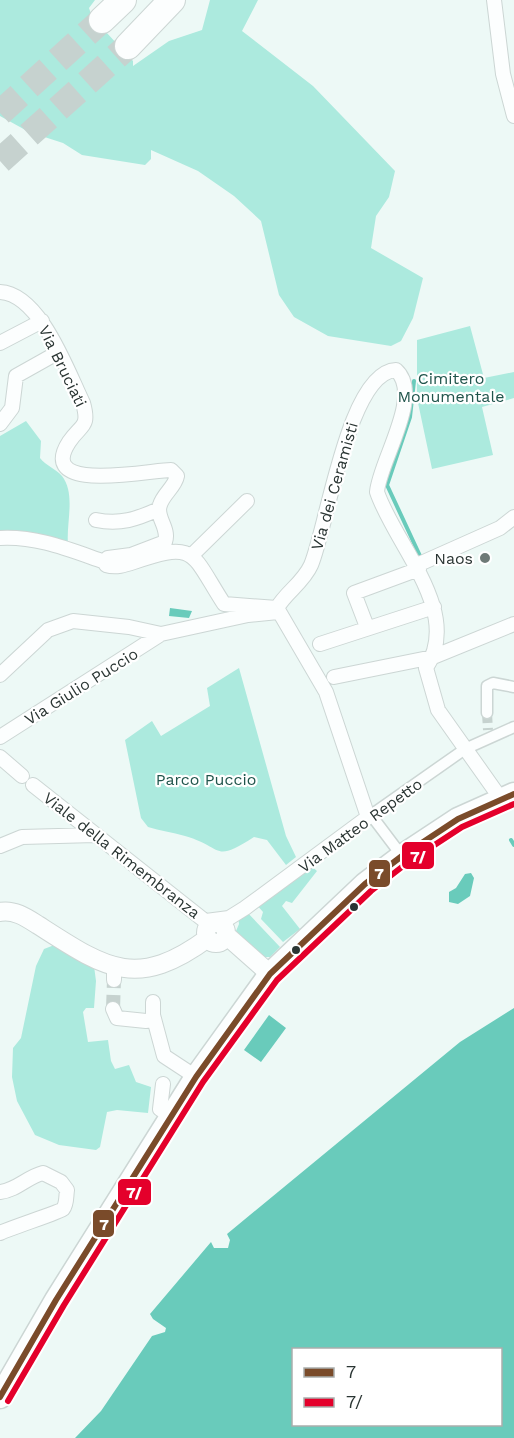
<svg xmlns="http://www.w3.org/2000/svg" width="514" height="1438" font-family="'Work Sans',sans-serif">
<rect width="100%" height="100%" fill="#edf9f6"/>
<path fill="#aceade" d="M0,0H95L89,8L92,17L133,61V66L169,41L202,30L210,0H258L242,31L313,86L395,171L389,197L376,216L371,248L423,278L413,318L401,341L391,346L328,336L294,317L279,295L261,221L234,196L198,171L151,150V159L145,165L82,155L63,143L29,132L0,116Z
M470,326L484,378L514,372V398L482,407L493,455L432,469L417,398V340Z
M26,421L41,441L40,458C46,466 55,468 62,476C76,494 66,523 68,544L0,532V436Z
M239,668L286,836L296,857L286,865L267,840L254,837C212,864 224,847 185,836C172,832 160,831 148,827L141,818L125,740L152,721L161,736L210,706L207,688Z
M310,865L317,871L292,903L286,901L282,906L300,929L283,942L261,919L263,912L256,904Z
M246,911L280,947L270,957H262L236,931L239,924L238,915Z
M57,944L94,966L96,981L94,1008H86L83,1012L88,1042L108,1040L111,1061L115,1069L129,1065L136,1082L151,1087L148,1113L117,1110L107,1112L100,1147L96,1150L59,1145L35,1135L17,1101L12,1077L13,1048L21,1038L36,966L44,949Z"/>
<path fill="#69cbbb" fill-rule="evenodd" d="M170,608L192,611L189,618L169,616Z
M465,874L471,873L474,878L470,896L458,904L449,902V892L456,888Z
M514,1008V1438H75L101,1411L152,1336L165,1332L166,1328L153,1319L150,1314L211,1242L214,1248H228L230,1240L227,1234L460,1042ZM294,1350H500V1424H294Z
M269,1015L286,1028L261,1062L244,1050Z"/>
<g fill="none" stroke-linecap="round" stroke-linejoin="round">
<path stroke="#69cbbb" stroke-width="4" d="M414,381L410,417L387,485L421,558
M511,840L514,845"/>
<path stroke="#c6d2cf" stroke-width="10" stroke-dasharray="10 5" stroke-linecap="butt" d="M487,713L488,730"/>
<path stroke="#c6d2cf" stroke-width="14" stroke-dasharray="14 7" stroke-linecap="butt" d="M113,1009L114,980"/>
<path stroke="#c6d2cf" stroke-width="26" stroke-dasharray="26 13" stroke-linecap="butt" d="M0,113L102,20
M0,161L128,46"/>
<defs>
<path id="pedestrian" d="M487,713V686L493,683L514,687
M402,856L371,815L465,749L514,727"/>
<path id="minor" d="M494,0L503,74L514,116
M0,292C40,294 67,370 83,403C90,428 81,424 69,442C35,495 150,470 171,470L177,476C175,487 163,494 160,505C155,517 170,528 165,542L131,555L108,558L106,565C116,568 125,565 134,562C197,540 191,553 224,604L277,608
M0,343L42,321
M0,424L12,408L16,376L57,353
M96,520C120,525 137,519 159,509
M0,538C38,536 70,550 105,562
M191,556L247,501
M417,565L500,528L514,517
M277,608C286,592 303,583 311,565C327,528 348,372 396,370C424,395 379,462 377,492C395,545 463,612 426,668L438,710L501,799
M277,608L326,692L368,817
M367,627L354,593L419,569
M320,644L434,607
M0,675L48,630L73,621L129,627L161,634L248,615L278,612
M334,677L433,657L514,624
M0,737L161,634
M0,757L22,776
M33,785L210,925
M0,846L22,837L95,835
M206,921L229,918L245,908L371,815
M114,980V967
M153,1002V1015L164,1056L196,1077
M113,1009L117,1018L146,1021
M163,1084L160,1109L173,1117
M0,1192C17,1190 27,1177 43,1173L61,1182L67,1190C66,1196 67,1204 63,1209C60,1212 10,1228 0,1233"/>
<path id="tertiary" d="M0,912C14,909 27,918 38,925C105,968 136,991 208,938
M206 933a10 10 0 1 1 20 0a10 10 0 1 1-20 0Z
M226,935L270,974"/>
<path id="primary" d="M0,1397L56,1300L196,1077L270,974L365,884L402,856L458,819L514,794"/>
<path id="motorway" d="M102,20L123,0
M128,46L172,0"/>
</defs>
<use href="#pedestrian" stroke="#ccd6d4" stroke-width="13"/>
<use href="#minor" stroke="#ccd6d4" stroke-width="16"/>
<use href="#tertiary" stroke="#ccd6d4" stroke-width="20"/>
<use href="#primary" stroke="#ccd6d4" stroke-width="25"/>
<use href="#motorway" stroke="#ccd6d4" stroke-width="28"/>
<use href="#pedestrian" stroke="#fcfefe" stroke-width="10"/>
<use href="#minor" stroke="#fcfefe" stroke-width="14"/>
<use href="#tertiary" stroke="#fcfefe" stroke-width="18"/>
<use href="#primary" stroke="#fcfefe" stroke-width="22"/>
<use href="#motorway" stroke="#fcfefe" stroke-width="26"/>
<defs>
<path id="bus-1" d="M0,1397L56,1300L196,1077L270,974L365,884L402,856L458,819L514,794"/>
<path id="bus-2" d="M8,1401L64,1305L203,1082L277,980L371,891L407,863L462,827L514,804"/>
</defs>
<use href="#bus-1" stroke="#fff" stroke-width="10"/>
<use href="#bus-2" stroke="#fff" stroke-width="10"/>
<use href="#bus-1" stroke="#7a4b2a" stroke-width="6"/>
<use href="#bus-2" stroke="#e4002b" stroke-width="6"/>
</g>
<circle fill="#6e7a77" stroke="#fff" stroke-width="2" cx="485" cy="558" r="6"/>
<g fill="#2a3533" stroke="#fff" stroke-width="2">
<circle cx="354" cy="907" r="5"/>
<circle cx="296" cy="950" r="5"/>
</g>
<g text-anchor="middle" stroke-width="4.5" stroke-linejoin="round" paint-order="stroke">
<g font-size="16" fill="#2a3533" stroke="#fff">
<text transform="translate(63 366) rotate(64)" y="6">Via Bruciati</text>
<text transform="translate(334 486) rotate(-74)" y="6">Via dei Ceramisti</text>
<text transform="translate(81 686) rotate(-32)" y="6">Via Giulio Puccio</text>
<text transform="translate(360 825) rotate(-36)" y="6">Via Matteo Repetto</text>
<text transform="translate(122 855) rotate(38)" y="6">Viale della Rimembranza</text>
</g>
<g font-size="16" fill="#20554c" stroke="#fff">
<text x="451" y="384">Cimitero<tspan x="451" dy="18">Monumentale</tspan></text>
<text x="206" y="785">Parco Puccio</text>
</g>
<g font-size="16" fill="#2a3533" stroke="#fff" text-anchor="end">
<text x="473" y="564">Naos</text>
</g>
</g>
<g stroke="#fff" stroke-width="2">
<rect x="401" y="841" width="34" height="29" rx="6" fill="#e4002b"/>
<rect x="368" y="859" width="23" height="29" rx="6" fill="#7a4b2a"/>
<rect x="117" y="1178" width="35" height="28" rx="6" fill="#e4002b"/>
<rect x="92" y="1209" width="23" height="29" rx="6" fill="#7a4b2a"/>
</g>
<g font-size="16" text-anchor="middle" font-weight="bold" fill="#fff">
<text x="418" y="862">7/</text>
<text x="379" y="879">7</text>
<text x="134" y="1198">7/</text>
<text x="104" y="1230">7</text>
</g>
<rect x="292" y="1348" width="210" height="78" fill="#ffffff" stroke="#aaaead" stroke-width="1.5"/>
<rect x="304" y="1368" width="30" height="9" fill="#7a4b2a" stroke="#aaaead" stroke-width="1.5"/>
<text x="346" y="1378" font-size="18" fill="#2a3533">7</text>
<rect x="304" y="1398" width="30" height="9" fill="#e4002b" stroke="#aaaead" stroke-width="1.5"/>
<text x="346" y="1408" font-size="18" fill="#2a3533">7/</text>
</svg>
